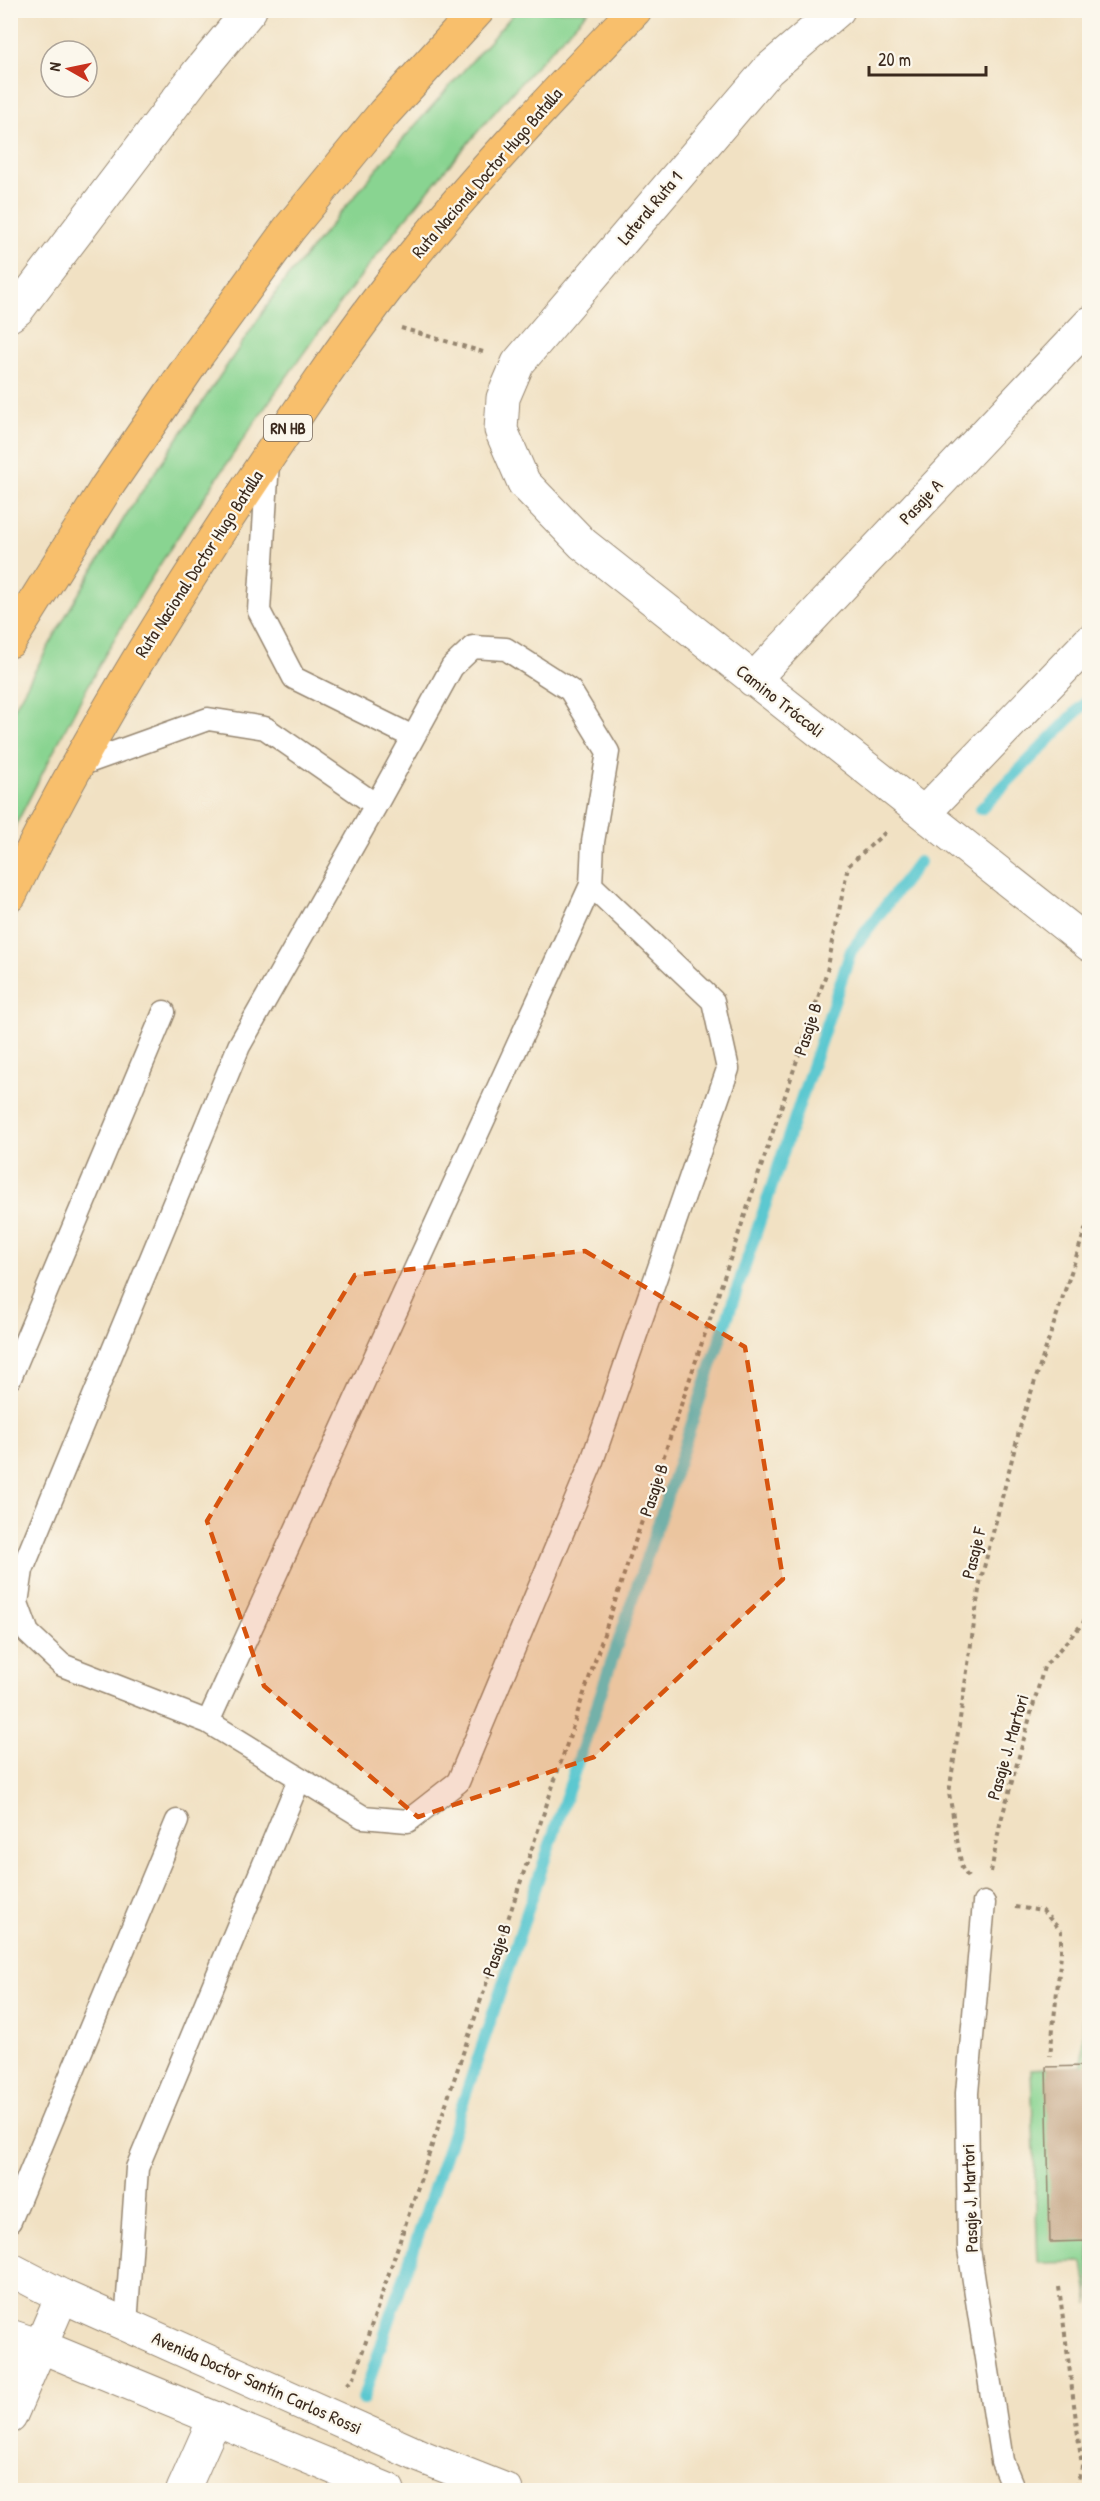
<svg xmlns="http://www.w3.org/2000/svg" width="1100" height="2501" font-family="'Patrick Hand',sans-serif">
<rect width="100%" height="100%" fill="#fbf7ec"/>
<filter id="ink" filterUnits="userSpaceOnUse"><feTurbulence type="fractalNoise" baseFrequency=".0167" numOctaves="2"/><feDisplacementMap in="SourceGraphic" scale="12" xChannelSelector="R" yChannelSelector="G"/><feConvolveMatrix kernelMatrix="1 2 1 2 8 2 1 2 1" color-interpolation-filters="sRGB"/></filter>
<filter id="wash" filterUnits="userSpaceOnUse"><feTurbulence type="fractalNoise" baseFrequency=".008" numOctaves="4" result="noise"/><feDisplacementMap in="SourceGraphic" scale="24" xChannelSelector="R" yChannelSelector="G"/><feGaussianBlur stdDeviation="1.35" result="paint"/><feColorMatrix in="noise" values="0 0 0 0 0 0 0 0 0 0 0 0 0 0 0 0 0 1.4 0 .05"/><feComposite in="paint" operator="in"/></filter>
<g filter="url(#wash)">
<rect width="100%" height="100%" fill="#f1e1c3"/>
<path fill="#89d491" stroke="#627f58" stroke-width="1.5" d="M516,11H588C457,146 341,294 236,450C191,517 145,584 105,655C72,714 42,775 11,834V714L69,610L126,515L282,284L382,163Z
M1089,1940V2304L1083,2262L1038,2263L1031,2069L1082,2066L1085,1963Z"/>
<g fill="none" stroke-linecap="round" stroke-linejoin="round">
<path stroke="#5bc8d0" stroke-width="12" d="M981,809L1090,698
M363,2399L851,951L919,862"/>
</g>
<g id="blocks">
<path fill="#c09e7b" d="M1088,2002H1090V2241L1050,2242L1046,2067L1085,2066Z"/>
</g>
</g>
<g filter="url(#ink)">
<use href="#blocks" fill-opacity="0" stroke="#968670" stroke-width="1.5"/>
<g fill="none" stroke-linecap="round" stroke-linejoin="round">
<defs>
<path id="service" d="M268,461L259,611L294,678L413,737
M473,647L506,649L570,690L608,752L593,842L591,885L713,1001L728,1069L591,1464L458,1782L408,1821L363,1817L208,1722L62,1665L28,1633L17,1603L22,1570L239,1046L376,805L452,667Z
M77,766L208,719L265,728L376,805
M10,1378L164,1012
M208,1722L591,885
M984,1903L967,2093L969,2249L1002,2461L1014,2490
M10,2221L177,1821
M126,2325L137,2168L299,1780"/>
<path id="minor" d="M838,10L768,70L518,363L503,398L501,430L524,483L583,544L1090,945
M10,315L18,309L197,74L250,10
M753,680L1090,323
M924,813L1090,641
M10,2417L62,2296
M183,2490L215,2418"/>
<path id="tertiary" d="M10,2269L62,2296L420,2456L506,2490
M10,2336L40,2346L388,2490"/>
<path id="trunk" d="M10,641L106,488L193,361L289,229L384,113L478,10
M10,895C78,753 160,619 247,489C293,420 340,349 391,283C466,187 551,98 635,10"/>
</defs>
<use href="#service" stroke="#968670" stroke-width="25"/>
<use href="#minor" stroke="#968670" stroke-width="35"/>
<use href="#tertiary" stroke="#968670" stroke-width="35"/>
<use href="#trunk" stroke="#968670" stroke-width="35"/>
<path stroke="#968670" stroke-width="4" stroke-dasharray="4.5 4.5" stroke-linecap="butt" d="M401,328L483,352
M991,1872L1000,1824L1044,1667L1090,1615
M968,1877L962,1868L949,1793L980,1583L1022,1420L1090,1215
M1015,1907L1043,1911L1061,1931V1954L1050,2056
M1059,2287L1082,2467L1075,2490
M347,2385L354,2377L827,971L848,866L888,830"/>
<use href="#service" stroke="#fff" stroke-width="22"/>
<use href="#minor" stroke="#fff" stroke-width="33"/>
<use href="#tertiary" stroke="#fff" stroke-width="33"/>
<use href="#trunk" stroke="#f8bf6c" stroke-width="33"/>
</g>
</g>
<path fill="#d7540e" fill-opacity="0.2" stroke="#d7540e" stroke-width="4.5" stroke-dasharray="12 8" stroke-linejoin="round" d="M585,1251L745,1347L783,1579L594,1757L418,1817L264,1686L207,1521L355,1275Z"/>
<g text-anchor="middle" stroke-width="4.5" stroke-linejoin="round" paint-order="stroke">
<rect fill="#fbf7ec" stroke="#75685c" stroke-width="1.5" x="264" y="415" width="48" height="26" rx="4.5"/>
<g font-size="16" font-weight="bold" fill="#3b2a1e">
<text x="288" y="434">RN HB</text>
</g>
<g font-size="18" fill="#3b2a1e" stroke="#fbf7ec">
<text transform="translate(487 173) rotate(-49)" y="6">Ruta Nacional Doctor Hugo Batalla</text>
<text transform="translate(650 208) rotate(-50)" y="6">Lateral Ruta 1</text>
<text transform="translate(921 502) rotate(-47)" y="6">Pasaje A</text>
<text transform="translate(199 564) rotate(-57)" y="6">Ruta Nacional Doctor Hugo Batalla</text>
<text transform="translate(780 701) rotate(38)" y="6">Camino Tróccoli</text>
<text transform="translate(808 1029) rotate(-72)" y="6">Pasaje B</text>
<text transform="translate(654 1490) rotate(-71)" y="6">Pasaje B</text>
<text transform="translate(974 1553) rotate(-76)" y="6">Pasaje F</text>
<text transform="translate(1008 1747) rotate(-74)" y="6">Pasaje J. Martori</text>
<text transform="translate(497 1950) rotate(-71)" y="6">Pasaje B</text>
<text transform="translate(970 2198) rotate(-92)" y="6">Pasaje J, Martori</text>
<text transform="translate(257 2383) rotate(24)" y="6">Avenida Doctor Santín Carlos Rossi</text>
</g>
</g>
<rect width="1100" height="2501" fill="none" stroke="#fbf7ec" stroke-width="36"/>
<g transform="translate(69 69) rotate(279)"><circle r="28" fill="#fbf7ec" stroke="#aea59a" stroke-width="1.5"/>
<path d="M0-4.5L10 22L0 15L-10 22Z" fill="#c8321e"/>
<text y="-9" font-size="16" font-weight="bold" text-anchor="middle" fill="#3b2a1e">N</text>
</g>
<path d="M869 66v9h117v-9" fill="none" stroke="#3b2a1e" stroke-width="3"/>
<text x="878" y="66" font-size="18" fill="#3b2a1e" stroke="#fbf7ec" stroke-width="4.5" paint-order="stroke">20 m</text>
</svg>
